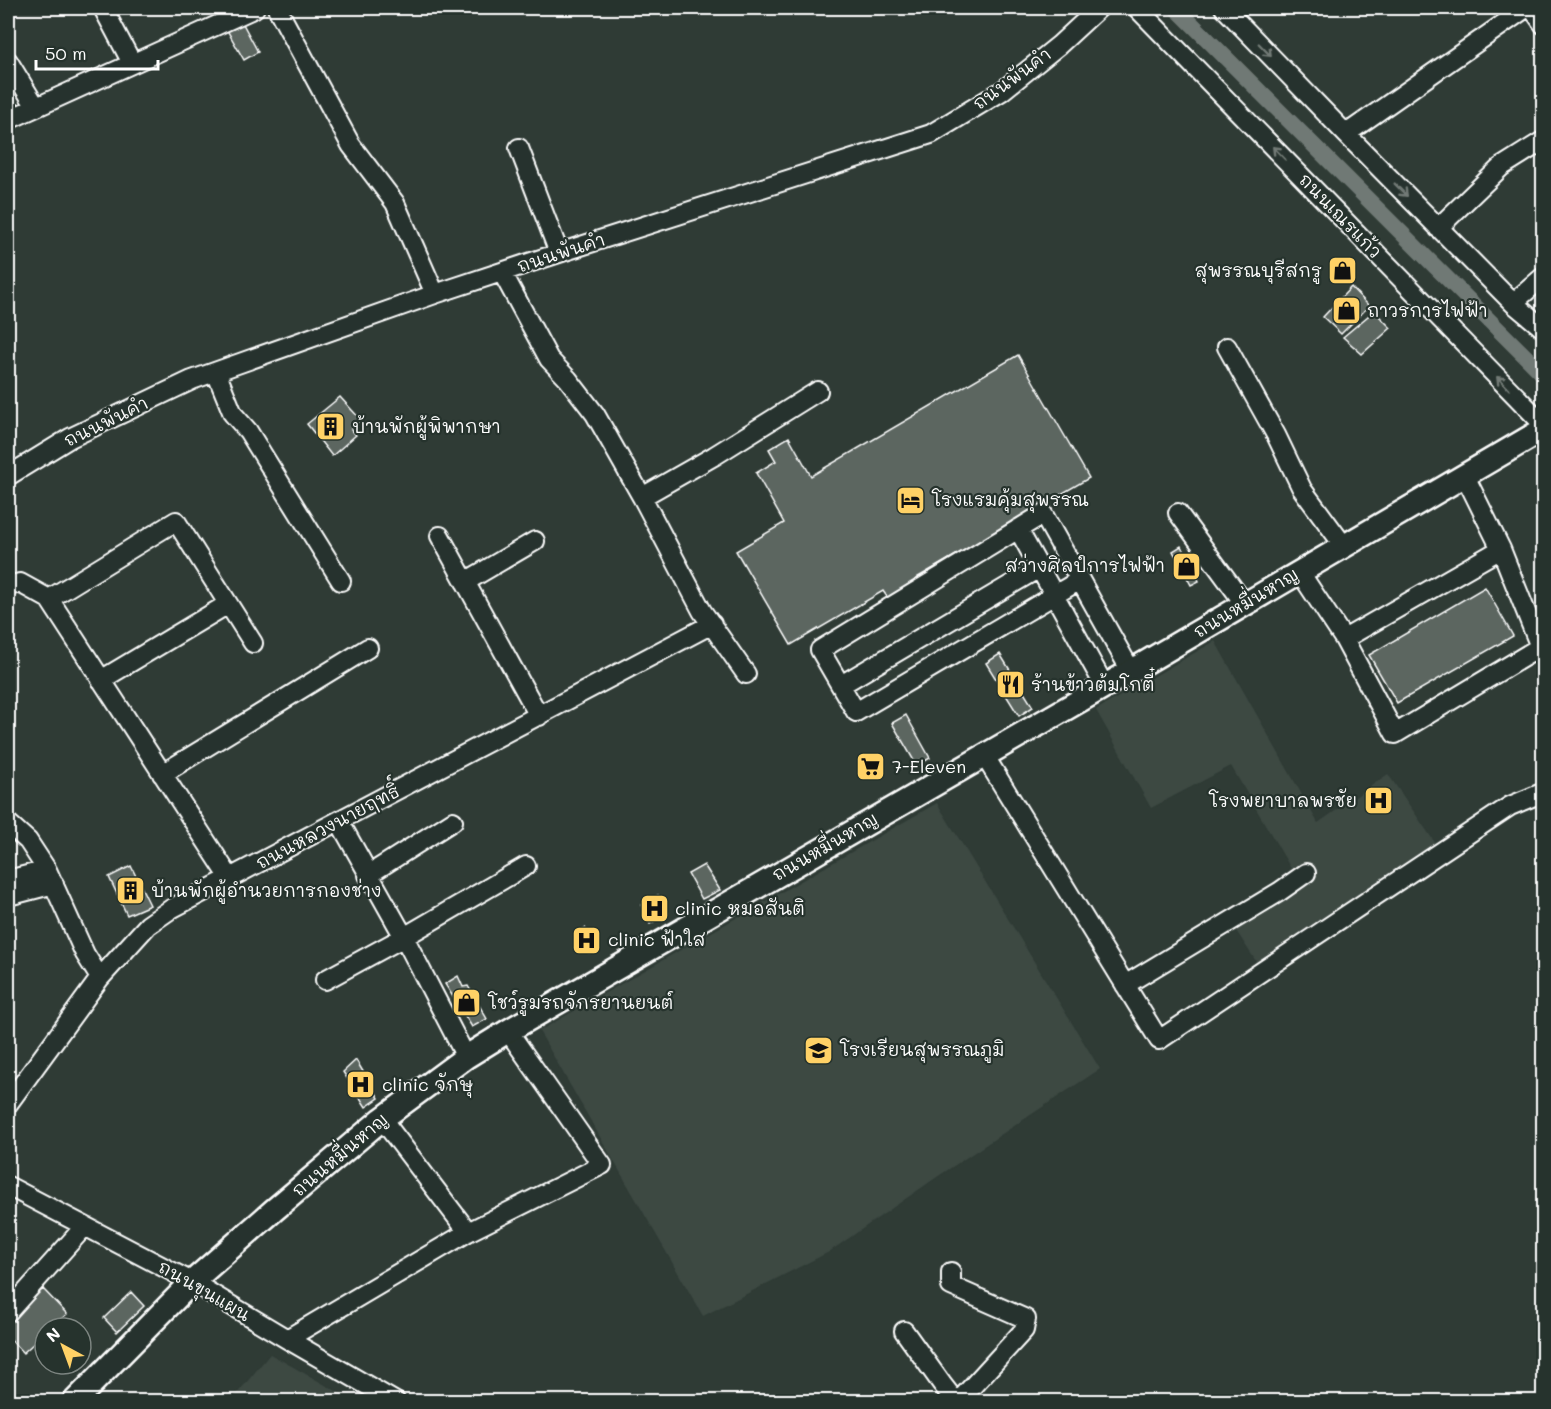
<svg xmlns="http://www.w3.org/2000/svg" width="1551" height="1409" font-family="Mali,'Playpen Sans Thai',sans-serif">
<rect width="100%" height="100%" fill="#2f3b35"/>
<filter id="ink" filterUnits="userSpaceOnUse"><feTurbulence type="fractalNoise" baseFrequency=".0167" numOctaves="2"/><feDisplacementMap in="SourceGraphic" scale="12" xChannelSelector="R" yChannelSelector="G"/><feConvolveMatrix kernelMatrix="1 2 1 2 8 2 1 2 1" color-interpolation-filters="sRGB"/></filter>
<g filter="url(#ink)">
<path fill="#3c4842" d="M1215,641L1318,823L1388,774L1438,847L1259,966L1233,926L1300,884L1231,766L1151,808L1096,710Z
M937,803L1100,1069L937,1177L829,1252L703,1316L539,1031Z
M270,1354L354,1401H231Z"/>
<g fill="none" stroke-linecap="round" stroke-linejoin="round">
<path stroke="#707975" stroke-width="16" d="M1176,8L1544,375"/>
</g>
<path fill="#5b6661" stroke="#fff" stroke-width="1.5" d="M242,22L258,52L244,60L227,30Z
M1351,287L1369,306L1341,334L1323,317Z
M1374,311L1391,328L1362,354L1343,337Z
M1018,355L1089,478L918,577L921,584L890,601L883,591L791,645L736,551L784,523L756,473L776,461L769,449L789,437L811,476Z
M340,397L361,420L351,429L356,435L332,456L307,424Z
M1181,546L1199,581L1191,585L1173,551Z
M1485,587L1513,636L1397,703L1369,655Z
M1000,654L1033,707L1019,716L986,663Z
M906,715L930,758L917,766L892,723Z
M704,865L720,890L702,899L688,874Z
M131,866L150,905L127,915L109,877Z
M658,895L668,913L650,924L641,905Z
M585,928L597,948L589,953L578,932Z
M458,976L463,987L468,986L487,1019L472,1027L445,984Z
M356,1060L379,1098L366,1107L343,1072Z
M43,1289L67,1314L51,1328H45V1333L23,1353L8,1337V1322Z
M131,1292L144,1306L117,1332L104,1318Z"/>
<g fill="none" stroke-linecap="round" stroke-linejoin="round">
<defs>
<path id="minor" d="M103,8L132,63
M277,8L351,145L395,203L435,294
M1137,8L1544,425
M1224,8L1346,134L1513,303L1544,329
M1532,8L1544,25
M8,61L36,107
M8,120L255,8
M1346,134L1526,8
M519,148L559,253
M1438,228L1501,167L1544,140
M502,272L549,359L568,379L595,414L642,497L702,611L746,674
M1513,303L1544,276
M1227,347L1276,435L1302,489L1344,546
M216,372L233,414L248,431L341,581
M8,476L70,438L192,380L435,294L559,253L931,134L1002,91L1059,45L1099,8
M642,497L714,456L818,391
M1178,513L1244,603
M1018,529L1104,685
M440,536L539,716
M1299,571L1344,639L1395,734L1540,647L1501,549L1465,476
M1080,580L856,712L820,650L1043,514L1131,671
M465,582L535,541
M8,586L20,583L49,599L230,878
M49,599L176,521L253,643
M1344,639L1501,549
M101,680L228,604
M841,685L1039,568
M984,755L1159,1040L1510,806L1544,792
M162,774L368,648
M339,821L404,937L466,1057
M8,823L28,841L47,870L8,880
M47,870L85,954L100,978
M368,875L453,821
M8,896L54,884
M325,980L404,937L526,866
M1125,985L1279,892L1306,873
M8,1104L100,978L148,925L171,909L712,624
M382,1119L468,1232
M8,1186L192,1282L287,1339L396,1402
M951,1272V1286L1026,1319L1024,1330L958,1402
M8,1312L85,1226
M904,1331L942,1384L956,1402
M287,1339L468,1232L602,1165L508,1031"/>
<path id="major" d="M74,1402L192,1282L274,1210L382,1119L466,1057L508,1031L1131,671L1544,429"/>
</defs>
<use href="#minor" stroke="#fff" stroke-width="22"/>
<use href="#major" stroke="#fff" stroke-width="27"/>
<use href="#minor" stroke="#26332d" stroke-width="18"/>
<use href="#major" stroke="#26332d" stroke-width="22"/>
</g>
<defs><path id="oneway-shaft" d="M-6 0H5M1.5-3L5.5 0L1.5 3" fill="none" stroke-width="1.6" stroke-linecap="round" stroke-linejoin="round" transform="scale(1.5)"/></defs>
<g stroke="#727a76">
<use href="#oneway-shaft" transform="translate(1265 50) rotate(46)"/>
<use href="#oneway-shaft" transform="translate(1279 153) rotate(-134)"/>
<use href="#oneway-shaft" transform="translate(1401 190) rotate(45)"/>
<use href="#oneway-shaft" transform="translate(1503 383) rotate(-134)"/>
</g>
</g>
<defs>
<symbol id="shop-square" viewBox="-11 -11 22 22"><rect x="-9" y="-9" width="18" height="18" rx="4" fill="#ffd166" stroke="#26332d"/><path d="M-5-2.5h2.3a2.7 3.5 0 0 1 5.4 0H5L5.5 6h-11ZM-1.5-2.5h3a1.5 2.3 0 0 0-3 0Z" fill="#111"/></symbol>
<symbol id="building-square" viewBox="-11 -11 22 22"><rect x="-9" y="-9" width="18" height="18" rx="4" fill="#ffd166" stroke="#26332d"/><path d="M-4-6H4V6H1V3H-1V6H-4ZM-2.5-4.3h1.7v1.8h-1.7ZM.8-4.3h1.7v1.8H.8ZM-2.5-1h1.7V.8h-1.7ZM.8-1h1.7V.8H.8Z" fill="#111"/></symbol>
<symbol id="hotel-square" viewBox="-11 -11 22 22"><rect x="-9" y="-9" width="18" height="18" rx="4" fill="#ffd166" stroke="#26332d"/><path d="M-6-4.5h1.5V1H6V5H4.5V3h-9V5H-6ZM-4 0a1.8 1.8 0 1 1 3.6 0ZM.5 0V-2.5h3Q6-2.5 6 0Z" fill="#111"/></symbol>
<symbol id="restaurant-square" viewBox="-11 -11 22 22"><rect x="-9" y="-9" width="18" height="18" rx="4" fill="#ffd166" stroke="#26332d"/><path d="M-5-6h1v4h1v-4h1v4h1v-4h1v5L-1.5 .5V6h-2V.5L-5-1ZM5-6V6H3V1.5H1.5Q1.5-4 5-6Z" fill="#111"/></symbol>
<symbol id="supermarket-square" viewBox="-11 -11 22 22"><rect x="-9" y="-9" width="18" height="18" rx="4" fill="#ffd166" stroke="#26332d"/><path d="M-6-5.5h2.5l.6 2H6L4.5 2H-2.5L-4.4-4H-6ZM-1.5 3.2a1.3 1.3 0 1 0 .1 0ZM3 3.2a1.3 1.3 0 1 0 .1 0Z" fill="#111"/></symbol>
<symbol id="hospital-square" viewBox="-11 -11 22 22"><rect x="-9" y="-9" width="18" height="18" rx="4" fill="#ffd166" stroke="#26332d"/><path d="M-5-5h3v3.5h4V-5h3V5h-3V1.5h-4V5h-3Z" fill="#111"/></symbol>
<symbol id="school-square" viewBox="-11 -11 22 22"><rect x="-9" y="-9" width="18" height="18" rx="4" fill="#ffd166" stroke="#26332d"/><path d="M0-5L7-2L0 1L-7-2ZM-4 1L0 2.5L4 1V4Q0 6-4 4Z" fill="#111"/></symbol>
</defs>
<g fill-rule="evenodd">
<use href="#shop-square" x="1326" y="254" width="33" height="33"/>
<use href="#shop-square" x="1330" y="294" width="33" height="33"/>
<use href="#building-square" x="314" y="410" width="33" height="33"/>
<use href="#hotel-square" x="894" y="484" width="33" height="33"/>
<use href="#shop-square" x="1170" y="550" width="33" height="33"/>
<use href="#restaurant-square" x="994" y="668" width="33" height="33"/>
<use href="#supermarket-square" x="854" y="750" width="33" height="33"/>
<use href="#hospital-square" x="1362" y="784" width="33" height="33"/>
<use href="#building-square" x="114" y="874" width="33" height="33"/>
<use href="#hospital-square" x="638" y="892" width="33" height="33"/>
<use href="#hospital-square" x="570" y="924" width="33" height="33"/>
<use href="#shop-square" x="450" y="986" width="33" height="33"/>
<use href="#school-square" x="802" y="1034" width="33" height="33"/>
<use href="#hospital-square" x="344" y="1068" width="33" height="33"/>
</g>
<g text-anchor="middle" stroke-width="4.5" stroke-linejoin="round" paint-order="stroke">
<g font-size="18" fill="#fff" stroke="#26332d">
<text transform="translate(1012 79) rotate(-36)" y="6">ถนนพันคำ</text>
<text transform="translate(1340 216) rotate(46)" y="6">ถนนเณรแก้ว</text>
<text transform="translate(561 253) rotate(-18)" y="6">ถนนพันคำ</text>
<text transform="translate(106 422) rotate(-26)" y="6">ถนนพันคำ</text>
<text transform="translate(1246 603) rotate(-31)" y="6">ถนนหมื่นหาญ</text>
<text transform="translate(328 827) rotate(-28)" y="6">ถนนหลวงนายฤทธิ์</text>
<text transform="translate(825 847) rotate(-30)" y="6">ถนนหมื่นหาญ</text>
<text transform="translate(340 1155) rotate(-40)" y="6">ถนนหมื่นหาญ</text>
<text transform="translate(204 1291) rotate(30)" y="6">ถนนขุนแผน</text>
</g>
<g font-size="18" fill="#fff" stroke="#26332d" text-anchor="start">
<text x="1322" y="277" text-anchor="end">สุพรรณบุรีสกรู</text>
<text x="1367" y="317">ถาวรการไฟฟ้า</text>
<text x="352" y="433">บ้านพักผู้พิพากษา</text>
<text x="932" y="506">โรงแรมคุ้มสุพรรณ</text>
<text x="1165" y="572" text-anchor="end">สว่างศิลป์การไฟฟ้า</text>
<text x="1031" y="691">ร้านข้าวต้มโกตี๋</text>
<text x="892" y="773">7-Eleven</text>
<text x="1357" y="807" text-anchor="end">โรงพยาบาลพรชัย</text>
<text x="151" y="897">บ้านพักผู้อำนวยการกองช่าง</text>
<text x="675" y="915">clinic หมอสันติ</text>
<text x="608" y="946">clinic ฟ้าใส</text>
<text x="488" y="1009">โชว์รูมรถจักรยานยนต์</text>
<text x="840" y="1056">โรงเรียนสุพรรณภูมิ</text>
<text x="382" y="1091">clinic จักษุ</text>
</g>
</g>
<rect width="1551" height="1409" fill="none" stroke="#26332d" stroke-width="30"/>
<rect x="15" y="15" width="1521" height="1379" fill="none" stroke="#fff" stroke-width="2" filter="url(#ink)"/>
<g transform="translate(63 1346) rotate(319)"><circle r="28" fill="#26332d" stroke="#7d8581" stroke-width="1.5"/>
<path d="M0-4.5L10 22L0 15L-10 22Z" fill="#ffd166"/>
<text y="-9" font-size="16" font-weight="bold" text-anchor="middle" fill="#ffffff">N</text>
</g>
<path d="M36 60v9h122v-9" fill="none" stroke="#ffffff" stroke-width="3"/>
<text x="45" y="60" font-size="18" fill="#ffffff" stroke="#26332d" stroke-width="4.5" paint-order="stroke">50 m</text>
</svg>
